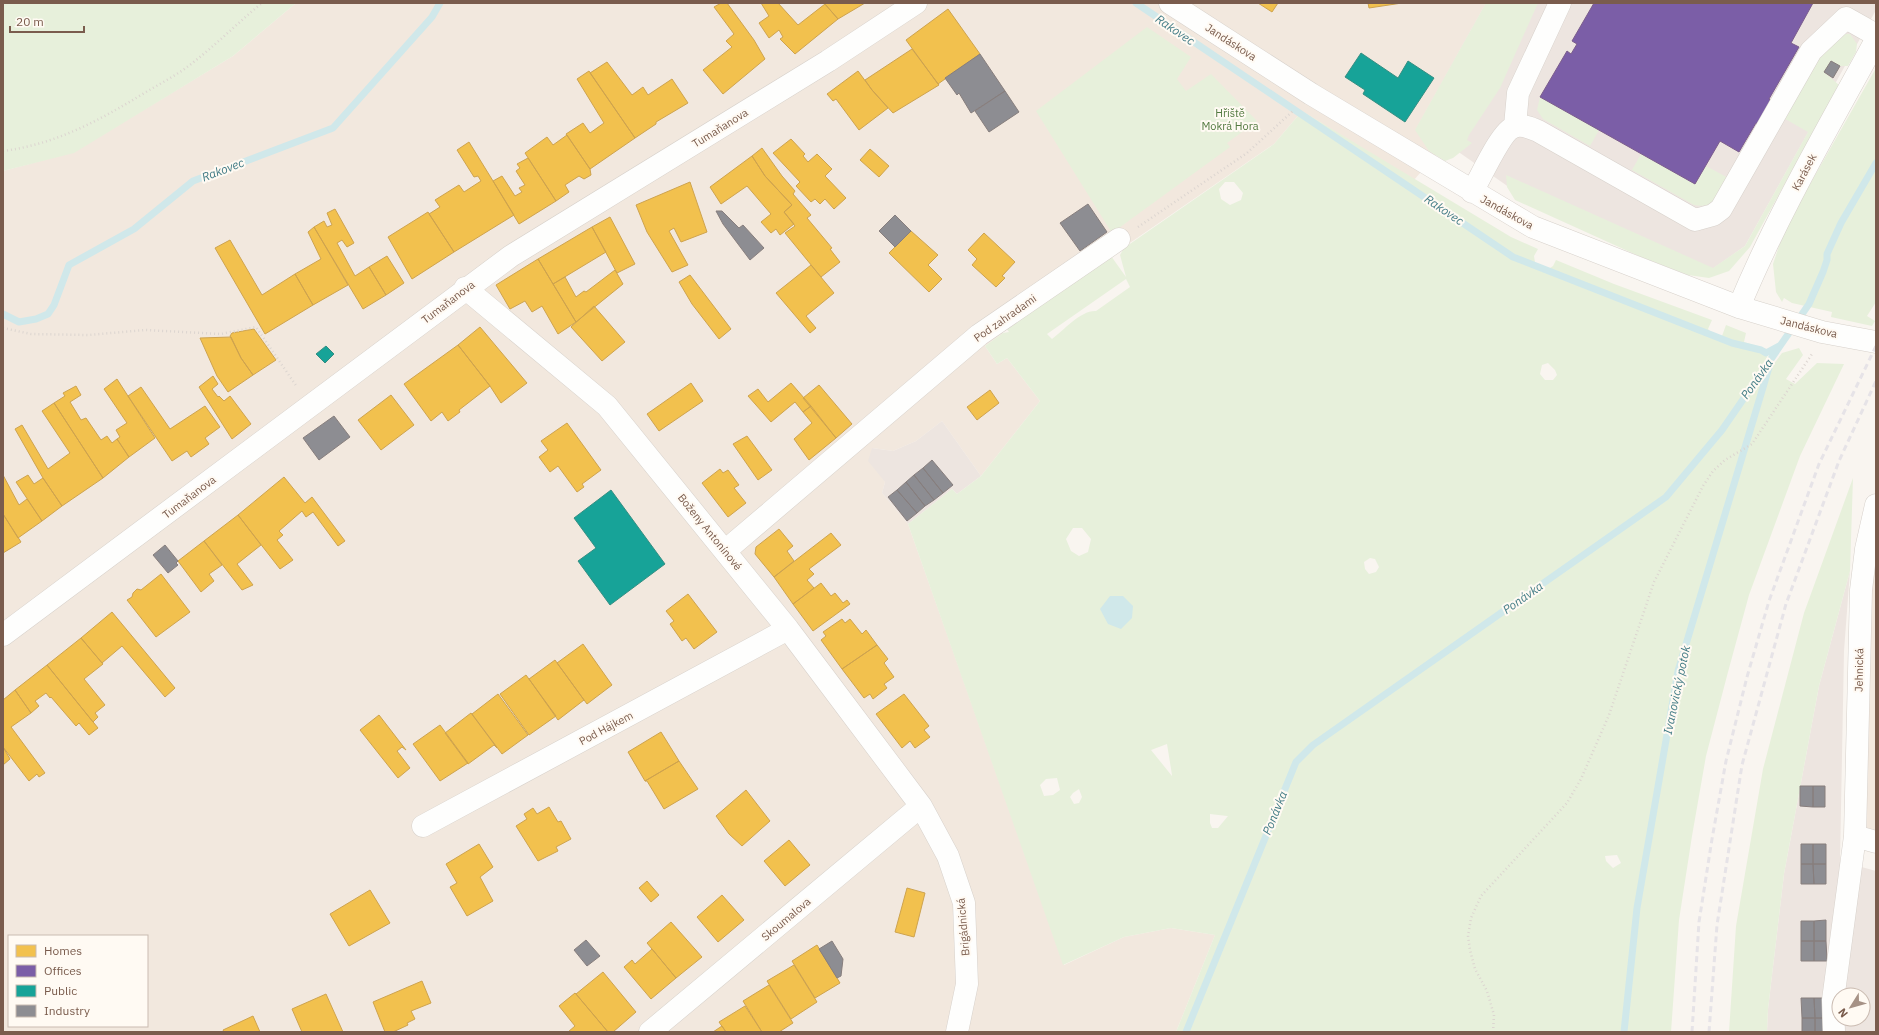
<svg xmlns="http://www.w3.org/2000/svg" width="1879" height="1035" font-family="'IBM Plex Sans',sans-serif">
<rect width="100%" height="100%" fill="#f9f5f0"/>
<path fill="#f2e8de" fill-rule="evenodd" d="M296,3H1486L1417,127L1445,144L1414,180L1302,111L1274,144L1006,328L1000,330L1003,333L985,346L997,364L1007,358L1040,401L981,476L942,421L916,441L893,451L872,448L885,482L882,493L908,524L1064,965L1124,937L1171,928L1215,935L1176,1032H3V171L74,152L233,56ZM9,936H147V1026H9Z
M1876,564V834L1864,830L1868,590Z"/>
<path fill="#ede5e0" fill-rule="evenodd" d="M1486,3H1876V10L1745,246L1708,272L1526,199L1460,153L1417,127Z
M942,421L981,476L957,494L952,489L908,524L882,493L885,482L868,461L872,448L893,451L916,441Z
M1850,571L1844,651L1840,861L1876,871V1032H1767L1768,1009L1784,874L1819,686ZM1839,995H1863V1019H1839Z"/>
<path fill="#e7f0db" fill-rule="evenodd" d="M3,3H296L233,56L74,153L3,171Z
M1486,3H1538L1500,88L1469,135L1467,140L1472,143L1453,158L1445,161L1429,151L1415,130Z
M1147,27L1191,57L1177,79L1186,91L1211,74L1257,121L1227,143L1230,147L1112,233L1036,111Z
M1843,34H1850L1857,44L1856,52L1848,66H1840L1831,61L1824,72L1839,85L1750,247L1729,271L1709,278L1688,275L1641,257L1515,200L1507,187L1506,175L1713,268L1745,246L1808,132L1780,116L1809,66Z
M1876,68V302L1867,316L1875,321L1872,326L1831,317L1832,312L1792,303L1784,298L1782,302L1776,292L1773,264L1780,243L1793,214Z
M1540,97L1599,130L1590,146L1543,119L1537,110Z
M1302,111L1511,237L1538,249L1534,256L1536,269L1544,272L1553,266L1556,260L1614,284L1712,320L1708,329L1713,335L1722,336L1726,325L1746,333L1744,342L1770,350L1764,364L1773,365L1782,353L1799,348L1803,355L1786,379L1795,384L1817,363L1844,364L1800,456L1749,595L1728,672L1706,756L1692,836L1679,920L1671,1032H1176L1215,935L1171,928L1124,937L1063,965L908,524L952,489L957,494L981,476L1040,401L1007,358L997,364L985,346L1003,333L1009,332L1006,328L1111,256L1126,277L1120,255L1124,248L1274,144ZM1225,182H1234L1243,193L1241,200L1230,205L1221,199L1219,189ZM1126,279L1130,287L1096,311C1081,310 1064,330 1052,339L1047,334ZM1548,363L1555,370L1557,375L1553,380H1545L1540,374L1542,365ZM1073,528H1082L1091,539L1088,552L1079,556L1071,551L1066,539ZM1370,558L1375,559L1379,567L1376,572L1369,574L1365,569L1364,562ZM1167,744L1172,775V776L1151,750ZM1057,778L1060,790L1053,795L1044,796L1040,785L1046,779ZM1079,789L1082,797L1079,803L1074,804L1070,797L1073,793ZM1210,814L1227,816H1228L1218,828H1212L1210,823ZM1617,855L1621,863L1613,868L1606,861L1605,856Z
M1641,154L1695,184L1706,166L1732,180C1721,195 1715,209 1694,205L1632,170Z
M1853,478L1850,571L1819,686L1784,874L1768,1009L1767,1032H1729L1736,926L1763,769L1804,613Z"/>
<path fill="#d0e8ea" d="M1110,596H1123L1133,606L1132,618L1121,629L1108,624L1100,609Z"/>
<path fill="#f2c14e" stroke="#cea34e" d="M721,3H727L754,40L765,59L723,94L703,70L732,47L726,41L734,34L714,7Z
M761,3H778L798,25L825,4L838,19L795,54L780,39L783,37L779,30L769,38L759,23L769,16Z
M824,3H865L838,19Z
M1258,3H1278L1272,12Z
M1368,3H1402L1369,8Z
M948,9L980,54L938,84L906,40Z
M912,49L939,85L893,113L872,90L865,80Z
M607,62L632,95L643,87L648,95L672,79L688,103L656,122V124L635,138L590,73Z
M589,71L635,138L590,169L566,134L583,123L590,133L604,123L577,79Z
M858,71L872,90L888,108L859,130L836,99L833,101L827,94Z
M567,135L590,169L591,175L584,179L579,176L565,185L569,192L556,201L525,153L547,137L553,145Z
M791,139L805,154L803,156L808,162L817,154L832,169L825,176L846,198L834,209L825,199L820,204L815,199L811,202L796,186L800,182L773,153Z
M469,142L514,215L454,252L429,214L440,207L435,200L459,185L464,192L481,181L478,176L474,177L457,150Z
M762,148L782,176L795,191L793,194L811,215L807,218L832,248L830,249L840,262L821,277L785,233L795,226L784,212L792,205L765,176L752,156Z
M870,149L889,166L879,177L860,160Z
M752,156L765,176L792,205L784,212L794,224L780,235L776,229L771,233L761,222L771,214L747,186L721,204L710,187Z
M528,158L556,201L519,224L493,181L502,176L515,196L522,192L519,188L525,185L516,171L520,168L517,164Z
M690,182L707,232L681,242L674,228L669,231L688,265L672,272L647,232L636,205Z
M335,209L354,243L347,247L342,240L337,243L355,276L369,267L386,295L363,309L314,227L324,221L327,227L332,225L327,213Z
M428,212L454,252L412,279L388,237Z
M610,217L635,264L617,273L592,227Z
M314,227L348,285L313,305L295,274L321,259L308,232Z
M592,227L606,252L553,284L538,259Z
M911,231L938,255L928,265L942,279L929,292L889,253Z
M984,233L1015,262L1002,276L1005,278L996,287L972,265L977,259L968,250Z
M230,240L262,295L295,274L313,305L265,334L215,248Z
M387,256L404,283L386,295L369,267Z
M538,259L576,322L558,334L542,306L532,312L525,301L510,309L496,285Z
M811,265L834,293L806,316L816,328L810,333L776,293Z
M615,270L623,284L576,322L553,284L565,277L576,297L584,291L586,292Z
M690,275L731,329L719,339L692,304L679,282Z
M594,306L625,342L602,361L571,327Z
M480,327L527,383L501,403L490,386L458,345Z
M254,329L276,360L253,375L241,358L230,336L232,333Z
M231,337L241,358L253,375L228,392L217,376L200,338Z
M458,345L490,386L459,410L460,412L448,421L442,412L431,421L404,384Z
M213,376L218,384L212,389L218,397L219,396L224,401L230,396L251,424L232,439L199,387Z
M117,379L155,438L129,457L117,439L120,437L116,430L127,423L104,389Z
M691,383L703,401L659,431L647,414Z
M791,383L811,406L803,412L795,402L771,422L748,396L758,389L768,402Z
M819,385L852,424L836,438L803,398Z
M76,386L81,395L70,402L81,420L86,418L101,440L107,436L112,443L117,439L129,457L103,478L54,403L65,396L63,393Z
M141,387L170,429L205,406L220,427L205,438L209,444L191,457L187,451L172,461L128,396Z
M990,390L999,403L977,420L967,407Z
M391,395L414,425L381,450L358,420Z
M54,403L103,478L62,506L43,478L15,429L22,425L48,469L70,453L42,411Z
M811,406L836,438L809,460L794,439L812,423L803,412Z
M567,423L601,470L582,484L584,487L577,492L558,466L550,472L539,457L548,450L541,441Z
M747,436L772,470L758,480L733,444Z
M720,469L723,473L728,470L739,485L734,488L746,503L728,517L702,483Z
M3,475L19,505L27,499L42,521L18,538L3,514Z
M28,475L34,484L43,478L62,506L42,521L16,482Z
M284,477L305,503L312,497L345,541L338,546L313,512L306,517L302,511L279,531L283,535L277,540L293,560L280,569L238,515Z
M3,514L21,542L3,553Z
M238,515L261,545L237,564L253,585L242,590L204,541Z
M779,529L793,546L787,551L794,561L774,577L755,554L756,547Z
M831,533L841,545L809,569L814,574L807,580L814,588L793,604L774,577Z
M204,541L222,565L209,574L214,581L201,592L178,561Z
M161,574L190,612L156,637L127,600L132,597L133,593L137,589L141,590Z
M821,583L831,596L835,593L843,603L847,600L850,604L813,631L793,604Z
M688,594L717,632L694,649L686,638L682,641L670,624L674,621L666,611Z
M112,612L175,688L165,697L122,646L102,663L81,638Z
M842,619L845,623L850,619L862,634L866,630L877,645L842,669L821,640L826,636L823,632Z
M81,638L103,664L84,679L105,705L95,713L98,717L93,722L47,665Z
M583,644L612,685L587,704L557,663Z
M877,645L888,659L884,663L894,677L884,684L887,688L873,699L870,694L864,698L842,669Z
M555,660L584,700L558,720L529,679Z
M47,665L98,728L89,735L79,723L76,726L51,697L50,698L46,693L35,701L39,706L31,713L15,690Z
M526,675L556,716L529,735L500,694Z
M15,690L31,713L11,727L45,773L39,777L37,774L29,781L3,747V700Z
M498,694L528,735L502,754L472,714Z
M904,694L929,726L924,730L930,737L915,748L910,741L902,748L876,714Z
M471,713L497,748L494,745L468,764L445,733Z
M379,715L406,750L402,747L397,751L410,768L398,778L360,730Z
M440,725L468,763L440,781L413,744Z
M661,732L679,761L645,781L628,752Z
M3,747L10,759L3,765Z
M679,761L698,789L664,809L647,781H645Z
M746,790L770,821L742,846L729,834L716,816Z
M549,807L558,822L561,821L571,839L556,847L558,851L538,861L516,826L527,819L524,814L533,808L537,814Z
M789,840L810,865L785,886L764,861Z
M479,844L493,867L480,877L493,901L467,916L450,887L457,883L446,864Z
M647,881L659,895L651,902L639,888Z
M907,888L925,893L914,937L895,932Z
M370,890L390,923L349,946L330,914Z
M722,895L744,920L718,942L697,917Z
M671,922L702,957L676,978L647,943Z
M817,945L840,983L815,998L792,961Z
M652,949L676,978L651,999L624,967L632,960L635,964Z
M794,965L817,1002L791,1019L767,981Z
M603,972L636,1012L613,1032H608L576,994Z
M422,981L431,1003L411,1011L415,1019L407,1023L408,1025L393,1032H385L373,1002Z
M769,985L793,1023L779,1032H762L743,1001Z
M575,993L576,994L608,1032H568L575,1026L559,1006Z
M326,994L343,1032H302L292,1009Z
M745,1006L762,1032H726L719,1022Z
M253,1016L260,1032H224L223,1030Z
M722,1026L726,1032H713Z"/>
<path fill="#7b5ea7" stroke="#7b5d8c" d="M1594,3H1813L1791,43L1799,47L1769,99L1773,102L1760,125L1756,123L1739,152L1720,141L1695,184L1540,97L1567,51L1571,54L1577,44L1572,41Z"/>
<path fill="#17a398" stroke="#358e82" d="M1361,53L1398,78L1408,61L1434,78L1405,122L1363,94L1365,90L1345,77Z
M326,346L334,354L325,363L316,354Z
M611,490L665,564L610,605L578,561L596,548L574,518Z"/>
<path fill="#8d8d92" stroke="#877e7d" d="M980,54L1005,91L971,113L959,93L957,95L945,78Z
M1831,61L1840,66L1833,78L1824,72Z
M1005,91L1019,112L989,132L975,111Z
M1088,204L1107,232L1080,251L1060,223Z
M716,211H722L739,228L743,225L764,248L750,260L723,224Z
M895,215L911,231L895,247L879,231Z
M334,416L350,437L319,460L303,438Z
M932,460L953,485L943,493L923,468Z
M923,468L943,493L934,500L914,475Z
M914,475L934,500L925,506L906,482Z
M906,482L925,506L917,513L897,490Z
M897,490L917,513L907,521L888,497Z
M165,545L178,561L176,563L178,565L168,573L153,555Z
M1800,786H1813V807L1800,806Z
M1813,786H1825V807H1813Z
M1801,844H1813V864H1801Z
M1813,844H1826V864H1813Z
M1801,864H1813L1814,884H1801Z
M1813,864H1826V884H1814Z
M1826,920V941H1814V921Z
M1801,921H1814V941H1801Z
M586,940L600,956L587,966L574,950Z
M832,941L843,959L841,976L837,978L819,949Z
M1801,941H1814V961H1801Z
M1814,941H1826L1827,961H1814Z
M1801,998H1814L1815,1018H1802Z
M1814,998H1827V1018H1815Z
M1802,1018H1815V1032H1802Z
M1815,1018H1827V1032H1815Z"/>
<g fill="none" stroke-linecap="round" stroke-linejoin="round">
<path stroke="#d0e8ea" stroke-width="7" d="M1136,3L1513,257L1732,343L1761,350L1766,353L1779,346
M3,314L19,322L36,319L48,314L54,305L69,265L134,229L193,181L333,128L432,17L440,3
M1186,1032L1296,762L1313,745L1666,497L1722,430L1809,304L1823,272L1827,260V254L1841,223L1876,163
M1624,1032L1637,908L1678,671L1770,364"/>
<defs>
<path id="minor" d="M1170,3L1311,94L1533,227L1739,307L1822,332L1876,342
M1846,18L1876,35
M1515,126L1518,93L1560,3
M1472,192C1480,179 1501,131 1514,127C1521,124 1531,128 1538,131L1695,220L1713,215L1721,209L1811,51L1846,18
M465,288L607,406L788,629L921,806L948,856L964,903L967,984L957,1032
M1739,307C1777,215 1828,128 1876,40
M725,551L979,335L1119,239
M3,635L511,256L828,61L916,3
M423,826L788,629
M1855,836L1876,842
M650,1032L921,806
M1834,1032L1833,1000L1855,836L1861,590L1866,549L1876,505"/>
</defs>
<use href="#minor" stroke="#d7d1cb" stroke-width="23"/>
<path stroke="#dcd5d0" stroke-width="2.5" stroke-dasharray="1 3" stroke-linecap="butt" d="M3,151C57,144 100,120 146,92C158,85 171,78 183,70C211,50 235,25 262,3
M1138,227L1247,153L1294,110
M3,328L31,334L89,335L145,330L221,334L256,327L297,387
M1493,1032L1494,1015L1487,991L1475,969L1470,950L1468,936L1471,918L1481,896L1567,803L1581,779L1609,715L1654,582L1703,486L1713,471L1725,460L1752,444L1812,354"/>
<use href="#minor" stroke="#fefefd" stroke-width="22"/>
<path stroke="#e6e3e7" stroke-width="3" stroke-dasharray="6 4" stroke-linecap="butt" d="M1692,1032L1699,922L1712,839L1726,761L1747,677L1769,601L1819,464L1876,346
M1709,1032L1717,925L1742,765L1786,604L1839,461L1876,381"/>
</g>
<g text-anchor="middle" stroke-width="4" stroke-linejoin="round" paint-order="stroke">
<g font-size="11" fill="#7a5c4d" stroke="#fffaf3">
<text transform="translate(1231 42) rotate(33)" y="4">Jandáskova</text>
<text transform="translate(720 128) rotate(-32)" y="4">Tumaňanova</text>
<text transform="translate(1804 172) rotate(-62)" y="4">Karásek</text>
<text transform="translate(1507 212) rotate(29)" y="4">Jandáskova</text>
<text transform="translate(448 302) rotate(-37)" y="4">Tumaňanova</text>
<text transform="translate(1005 318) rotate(-35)" y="4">Pod zahradami</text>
<text transform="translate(1809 327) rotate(14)" y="4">Jandáskova</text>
<text transform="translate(189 497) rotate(-37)" y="4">Tumaňanova</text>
<text transform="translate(710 532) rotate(51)" y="4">Boženy Antonínové</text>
<text transform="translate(1859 670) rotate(-89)" y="4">Jehnická</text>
<text transform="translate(606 728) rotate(-28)" y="4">Pod Hájkem</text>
<text transform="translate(786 919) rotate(-40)" y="4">Skoumalova</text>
<text transform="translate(963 927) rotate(-95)" y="4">Brigádnická</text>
</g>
<g font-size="11" fill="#537a41" stroke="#fffaf3">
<text x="1230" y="117">Hřiště<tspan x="1230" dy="13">Mokrá Hora</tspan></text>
</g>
<g font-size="12" font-style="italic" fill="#437c86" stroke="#fffaf3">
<text transform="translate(1175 30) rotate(34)" y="4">Rakovec</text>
<text transform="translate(223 170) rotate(-21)" y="4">Rakovec</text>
<text transform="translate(1444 210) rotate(34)" y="4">Rakovec</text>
<text transform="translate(1757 379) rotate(-55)" y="4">Ponávka</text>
<text transform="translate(1523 598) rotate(-35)" y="4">Ponávka</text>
<text transform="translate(1677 690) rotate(-78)" y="4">Ivanovický potok</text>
<text transform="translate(1275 813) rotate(-68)" y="4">Ponávka</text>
</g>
</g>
<rect width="1879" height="1035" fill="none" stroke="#7a5c4d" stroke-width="8"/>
<rect x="8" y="935" width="140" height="92" fill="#fffaf3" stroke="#cabbb1"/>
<rect x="16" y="945" width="20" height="12" fill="#f2c14e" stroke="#cabbb1"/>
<text x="44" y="955" font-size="12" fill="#7a5c4d">Homes</text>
<rect x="16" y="965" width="20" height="12" fill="#7b5ea7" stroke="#cabbb1"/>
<text x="44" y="975" font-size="12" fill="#7a5c4d">Offices</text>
<rect x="16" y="985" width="20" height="12" fill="#17a398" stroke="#cabbb1"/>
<text x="44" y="995" font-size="12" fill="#7a5c4d">Public</text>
<rect x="16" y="1005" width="20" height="12" fill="#8d8d92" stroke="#cabbb1"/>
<text x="44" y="1015" font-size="12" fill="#7a5c4d">Industry</text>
<g transform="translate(1851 1007) rotate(233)"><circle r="19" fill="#fffaf3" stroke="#cabbb1"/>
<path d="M0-3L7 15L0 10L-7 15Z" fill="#a69286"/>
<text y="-6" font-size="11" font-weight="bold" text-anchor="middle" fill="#7a5c4d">N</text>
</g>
<path d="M10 26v6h74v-6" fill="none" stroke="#7a5c4d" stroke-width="2"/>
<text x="16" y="26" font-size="12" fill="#7a5c4d" stroke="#fffaf3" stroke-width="3" paint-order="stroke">20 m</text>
</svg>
